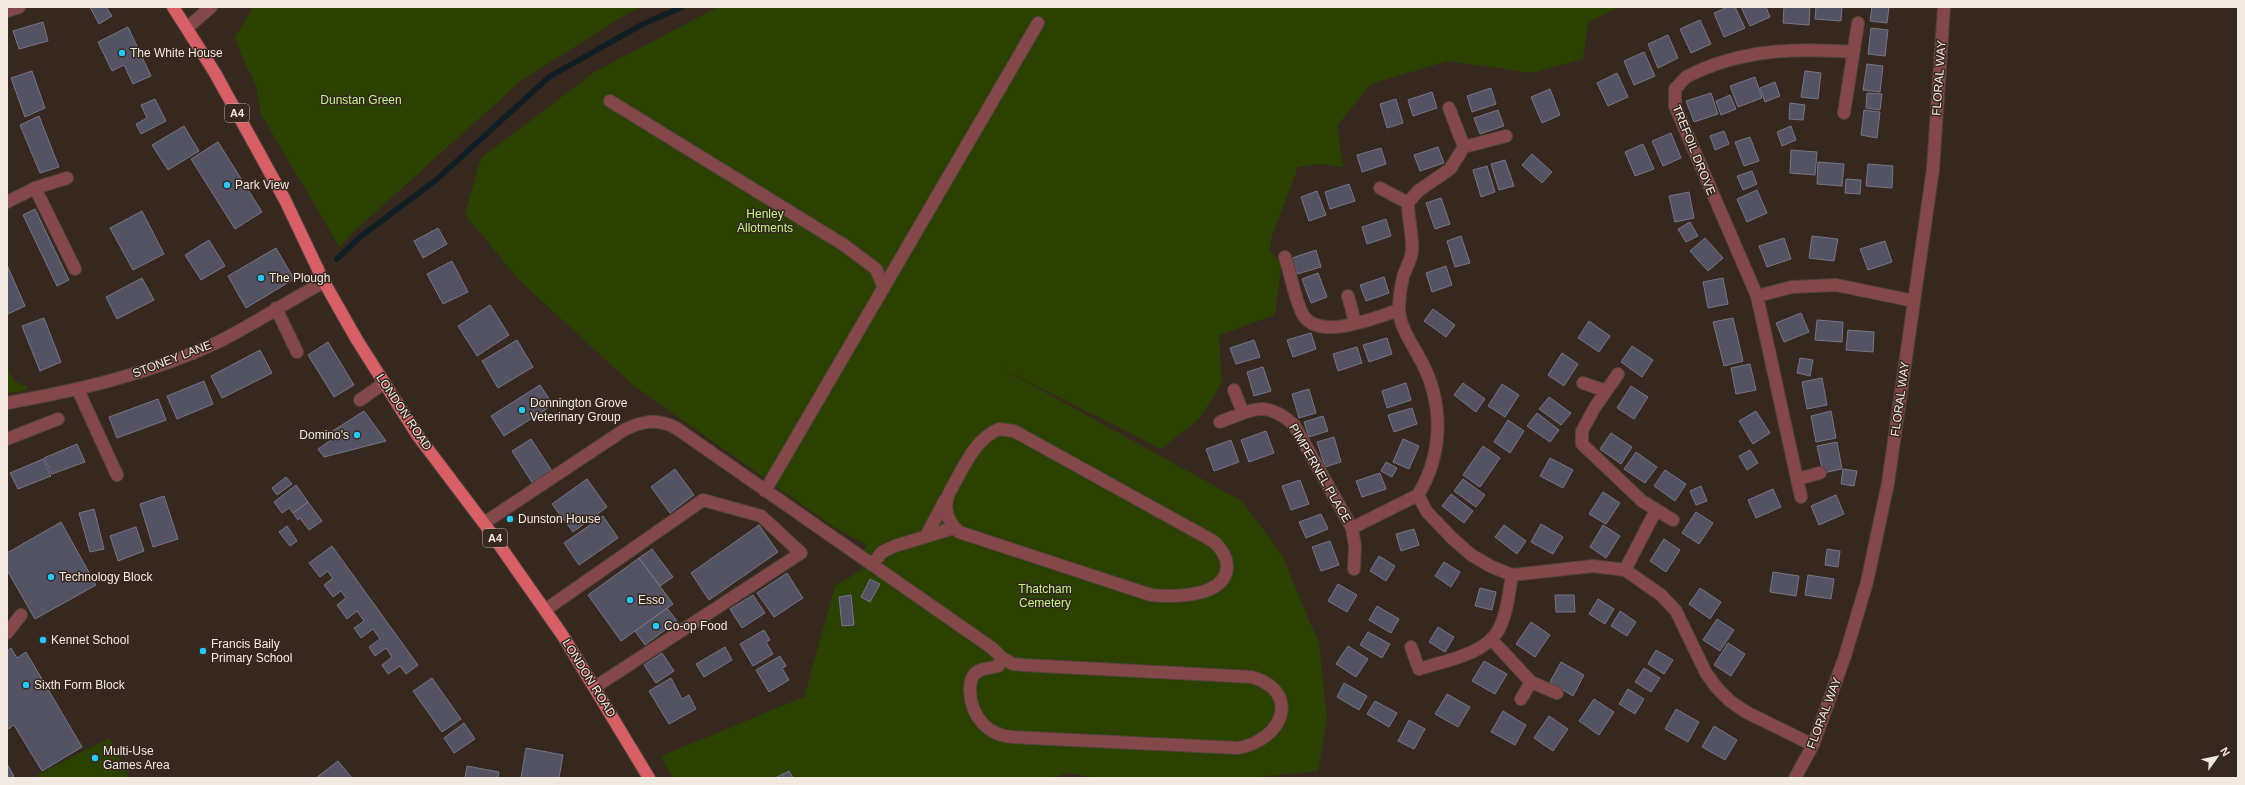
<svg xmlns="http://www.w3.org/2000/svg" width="2245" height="785" font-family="Arial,sans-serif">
<rect width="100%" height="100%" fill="#36281e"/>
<path fill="#2a4100" d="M253,7H643L630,12L522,80L351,234L340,248L261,114L256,85L242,57L235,37Z
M718,7H1620L1588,22L1583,59L1533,73L1448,61L1371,84L1337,126L1343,167L1321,164L1298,167L1271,239L1270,252L1282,263L1275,315L1219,335L1222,383L1199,419L1161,449L999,367L1242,501L1282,555L1319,644L1327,719L1318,771L1251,778H1098L1067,773L1053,778H673L661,756L804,697L835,586L863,569L858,560L867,545L832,526L633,385L518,279L465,214L481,158L596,71Z
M7,367L14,381L28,387L25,391L7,393Z
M109,738L130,778H32Z"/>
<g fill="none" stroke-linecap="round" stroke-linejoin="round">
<path stroke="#0f1f25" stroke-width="5.5" d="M337,259L360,237L435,181L549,77L641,25L682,7"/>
</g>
<path fill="#535364" stroke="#767587" d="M90,7H106L112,16L99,24Z
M1728,7H1735L1745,28L1724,37L1714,13Z
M1741,7H1766L1770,17L1750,26Z
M1784,7H1810L1809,25L1783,23Z
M1816,7H1842L1841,21L1815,19Z
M1872,7H1889L1887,23L1870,21Z
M1700,20L1711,44L1691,53L1680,29Z
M43,22L48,41L19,49L13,31Z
M128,27L151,76L133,84L124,65L112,71L98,42Z
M1871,28L1888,30L1885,56L1868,54Z
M1668,35L1678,58L1658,68L1648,44Z
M1644,52L1655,76L1634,85L1624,61Z
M1867,64L1883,66L1880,92L1863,90Z
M32,71L45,108L25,117L11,78Z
M1805,71L1821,73L1818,99L1801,97Z
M1617,73L1628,97L1608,106L1597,83Z
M1755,77L1762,98L1738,107L1730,86Z
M1775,82L1780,96L1765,102L1760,88Z
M1491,88L1496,104L1472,112L1467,96Z
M1550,89L1560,115L1542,123L1531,97Z
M1432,92L1437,108L1413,116L1408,100Z
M1711,93L1718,114L1694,122L1686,101Z
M1867,93L1882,94L1880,110L1866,108Z
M1730,95L1736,109L1721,115L1716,101Z
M155,99L166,121L141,134L136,124L147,118L141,105Z
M1396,99L1403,123L1387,128L1380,104Z
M1790,103L1805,105L1803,120L1789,119Z
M1498,110L1504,126L1480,134L1474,118Z
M1864,110L1880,112L1877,138L1861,135Z
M39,116L59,167L40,173L20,125Z
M184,126L199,151L168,170L152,145Z
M1791,126L1796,140L1782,146L1777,132Z
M1724,131L1729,144L1715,150L1710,136Z
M1671,133L1681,158L1663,166L1652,141Z
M1750,137L1759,161L1744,166L1735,142Z
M218,142L262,212L235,229L191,159Z
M1643,144L1654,169L1635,176L1625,152Z
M1438,147L1444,163L1420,171L1414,155Z
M1381,148L1386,164L1362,172L1357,155Z
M1791,150L1817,152L1815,175L1790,173Z
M1532,154L1552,172L1542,183L1522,165Z
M1505,160L1514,186L1499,190L1491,164Z
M1818,162L1844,164L1842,186L1817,184Z
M1868,164L1893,166L1892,188L1866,186Z
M1487,166L1495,192L1481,197L1473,170Z
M1752,171L1757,184L1743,190L1737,176Z
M1846,179L1861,180L1860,194L1845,193Z
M1349,184L1355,201L1330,209L1325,192Z
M1757,190L1767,213L1747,222L1737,199Z
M1317,191L1326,215L1309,221L1301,197Z
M1689,192L1694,218L1675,222L1669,196Z
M1441,198L1450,224L1435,229L1426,203Z
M35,209L69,280L57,286L23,215Z
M142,211L164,254L133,270L110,228Z
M1386,219L1391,236L1367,244L1362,227Z
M1690,222L1698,236L1686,242L1678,229Z
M438,228L447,244L423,258L414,241Z
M1461,236L1470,263L1455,267L1447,241Z
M1812,236L1838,239L1834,261L1809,258Z
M1705,238L1723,258L1708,271L1690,251Z
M1784,238L1791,259L1767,267L1759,246Z
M209,240L225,266L201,280L185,255Z
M1885,241L1892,262L1868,270L1860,249Z
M276,248L294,279L246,308L228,276Z
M1316,250L1321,267L1297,274L1292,258Z
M452,261L468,292L443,304L427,274Z
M7,265L25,306L8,314L7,311Z
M1446,266L1452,285L1432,292L1426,273Z
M1318,273L1327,297L1311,303L1302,279Z
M1384,277L1389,293L1366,301L1360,285Z
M142,278L154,300L117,319L106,297Z
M1723,278L1728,304L1708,308L1703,282Z
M490,305L509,335L477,356L458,326Z
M1433,309L1455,325L1446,337L1424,321Z
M1801,313L1809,332L1784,342L1776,323Z
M44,318L61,362L40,371L22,326Z
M1733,318L1743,361L1724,366L1713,322Z
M1817,320L1843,322L1842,342L1815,340Z
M1589,321L1610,336L1599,352L1578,338Z
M1848,330L1874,332L1873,352L1846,350Z
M1311,333L1316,349L1293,357L1287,340Z
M1387,338L1392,354L1369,362L1363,345Z
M517,340L533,367L498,388L482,361Z
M1254,340L1260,357L1236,364L1230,348Z
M328,342L354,385L334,397L308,355Z
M1632,346L1653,360L1642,377L1621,362Z
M1357,347L1362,363L1338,371L1333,354Z
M260,350L272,373L222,398L211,376Z
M1562,353L1578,364L1564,386L1548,375Z
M1800,358L1813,360L1810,376L1797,373Z
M1750,364L1756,390L1736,394L1731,368Z
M1263,367L1271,391L1254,396L1247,372Z
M1822,378L1827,405L1807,409L1802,382Z
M204,381L213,404L177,419L167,396Z
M1406,383L1411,400L1387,408L1382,391Z
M1463,383L1485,399L1476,412L1454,395Z
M1502,384L1519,395L1505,417L1488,406Z
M540,385L553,405L504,436L491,416Z
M1631,386L1648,397L1634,419L1617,408Z
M1309,389L1316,413L1299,418L1292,394Z
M1549,397L1571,413L1561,425L1539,409Z
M158,399L166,420L117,438L109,417Z
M1412,408L1417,424L1394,432L1388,415Z
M364,411L386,441L324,457L318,449L334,438L331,432Z
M1756,411L1770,433L1753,444L1739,421Z
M1831,411L1836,438L1816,442L1811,416Z
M1537,413L1559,430L1550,442L1527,426Z
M1323,416L1328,431L1309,437L1304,422Z
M1508,420L1524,431L1510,453L1494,442Z
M1266,431L1274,453L1249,462L1241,440Z
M1611,433L1632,447L1621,464L1600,449Z
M1334,437L1341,462L1325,467L1317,442Z
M531,439L552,471L533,484L512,451Z
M1403,439L1419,446L1409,469L1393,462Z
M1231,440L1239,462L1214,471L1206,449Z
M1837,442L1842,469L1823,473L1817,446Z
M77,444L85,462L52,474L44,458Z
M1483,446L1500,458L1480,487L1463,475Z
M1750,450L1758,463L1747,470L1739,456Z
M1636,452L1657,467L1645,483L1624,469Z
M1550,458L1573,470L1563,488L1540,476Z
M43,459L51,476L18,489L10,473Z
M1386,462L1397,468L1392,477L1381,471Z
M675,469L694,495L670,513L651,487Z
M1843,469L1857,471L1854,486L1841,484Z
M1665,470L1686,484L1675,501L1654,486Z
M1380,473L1386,489L1362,497L1356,481Z
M286,477L292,484L277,495L272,488Z
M587,479L607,507L573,532L552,504Z
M1463,479L1485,495L1476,507L1454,491Z
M1300,480L1309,504L1291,510L1282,486Z
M296,485L308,502L293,513L289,508L282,513L274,502Z
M1701,486L1707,501L1696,505L1690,491Z
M1773,489L1781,507L1756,518L1748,500Z
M1603,492L1620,503L1606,524L1589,514Z
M1451,494L1473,511L1464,523L1442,506Z
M1836,495L1844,514L1819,525L1811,506Z
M164,496L178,539L153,547L140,504Z
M308,502L322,521L309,530L300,518L298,520L293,513Z
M94,509L104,549L90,552L79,513Z
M1696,512L1713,523L1699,544L1682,533Z
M1321,514L1328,529L1306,538L1299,522Z
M603,516L618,538L579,565L564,543Z
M61,522L96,585L35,619L7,570V553Z
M1541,524L1563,537L1553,554L1531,542Z
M759,525L778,552L709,600L691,573Z
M1504,525L1526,541L1517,554L1495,537Z
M1603,525L1620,536L1606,558L1590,547Z
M287,526L297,541L290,546L279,532Z
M136,527L144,551L118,561L110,536Z
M1414,529L1419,545L1401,551L1396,534Z
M1664,539L1680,550L1666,572L1650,561Z
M1330,541L1339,565L1321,571L1312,547Z
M332,546L418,665L406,674L400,666L388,674L382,665L392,657L386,648L375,656L369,647L380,639L373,629L361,638L354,628L364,621L357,611L347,619L337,605L346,598L341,591L333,597L324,585L333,578L330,575L328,571L320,577L309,563Z
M652,549L673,577L660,586L639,558Z
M1827,549L1840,551L1838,567L1825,565Z
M1379,556L1395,566L1386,581L1370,571Z
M639,558L673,604L621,641L588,595Z
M1444,562L1460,572L1451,587L1435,576Z
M1773,572L1799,576L1796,596L1770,592Z
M787,573L803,598L774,617L757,593Z
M1808,575L1834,579L1831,599L1805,595Z
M870,579L880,584L870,602L861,597Z
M1338,584L1357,595L1347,612L1328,601Z
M1480,588L1496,592L1492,610L1475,606Z
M1700,588L1721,602L1710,619L1689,604Z
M753,595L765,613L742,628L730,609Z
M851,595L854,625L842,626L839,597Z
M1555,595H1574L1575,612H1556Z
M1598,599L1614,609L1605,624L1589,614Z
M1377,606L1399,619L1391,633L1369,620Z
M667,608L677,621L645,645L635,631Z
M1620,611L1636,622L1627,636L1611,626Z
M1717,619L1734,630L1720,651L1703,640Z
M1531,622L1550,635L1535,657L1516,644Z
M1438,627L1454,637L1445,652L1429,642Z
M764,630L770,640L766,642L773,654L753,666L740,644Z
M1368,632L1390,644L1382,658L1360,645Z
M1728,643L1745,654L1731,676L1714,665Z
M1348,646L1368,659L1356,677L1336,664Z
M725,647L732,660L704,677L696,664Z
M11,648L17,658L26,652L82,747L42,771L14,725L8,729L7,726V651Z
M1656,650L1673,660L1664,674L1648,664Z
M662,653L674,671L656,683L644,665Z
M780,656L786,666L782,668L789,680L769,692L756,670Z
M1484,661L1507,674L1495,694L1472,681Z
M1561,662L1584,675L1573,696L1550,682Z
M1644,668L1660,678L1651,692L1635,682Z
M432,678L461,719L442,732L413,691Z
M671,678L682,699L689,695L696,709L669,724L649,691Z
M1344,683L1367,696L1359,710L1337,697Z
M1628,689L1644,699L1635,714L1619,704Z
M1447,694L1470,707L1458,727L1435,714Z
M1594,699L1614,712L1599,735L1579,721Z
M1375,701L1397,713L1389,727L1367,714Z
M1676,709L1699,722L1688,742L1665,729Z
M1503,711L1526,725L1515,745L1491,732Z
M1549,716L1568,729L1553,751L1534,738Z
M1409,720L1425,729L1414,749L1398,741Z
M464,723L475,739L454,753L444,738Z
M1714,726L1737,740L1725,760L1702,747Z
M526,748L563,755L559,778H521Z
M338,761L352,778H316Z
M7,764L14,776L11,778H7Z
M467,766L499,772L498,778H465Z
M789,771L793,778H775Z"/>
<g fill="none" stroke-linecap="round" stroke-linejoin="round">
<defs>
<path id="minor" d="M7,11L19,7
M187,28L211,7
M610,101L844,245L876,269L884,288
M1449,108L1464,147
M1844,113L1858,23
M1506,136L1464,147L1450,169L1418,191L1408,203C1408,219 1413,235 1412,251C1411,260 1406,268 1403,277C1401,286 1399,300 1399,310C1400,327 1411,342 1419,357C1444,401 1444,452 1418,495L1427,512L1453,539L1470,554L1490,566L1512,575L1593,566L1625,570L1661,595L1676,611L1706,673L1717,688L1730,701L1746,712L1813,745
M35,188L75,269
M1380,188L1408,203
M7,202L35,188L67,178
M1285,257C1291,275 1294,296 1302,313C1317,343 1376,317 1399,310
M1348,296L1355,322
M1757,296L1792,287L1836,285L1914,301
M276,308L297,352
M1618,374L1595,407L1582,431V444L1642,501L1673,520
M1583,383L1606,391
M78,390L117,475
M1234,390L1243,413
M360,400L384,383
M7,403C79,390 149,374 216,343C253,325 288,301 324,282
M1220,422C1252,410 1266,399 1294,425L1352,528L1355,547L1354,569
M999,429L1014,431L1213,541C1221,548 1227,556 1227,567C1225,598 1173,597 1151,595L959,532C947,521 943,508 949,493C962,471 974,439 999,429Z
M7,439L58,419
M1797,479L1820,473
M765,491L1038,23
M1801,497L1757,296L1675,106V89L1686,77C1740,49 1794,48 1853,52
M484,523L624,430C642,421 657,418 676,428L992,648L1002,658L998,666C989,669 979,667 973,676C970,681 970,686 970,691C971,716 987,735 1012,737L1238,748C1283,740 1302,692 1252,677L1023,665L1013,664L1002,658
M1352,528L1418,495
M926,536L945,500
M872,565L882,552L895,546L954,528
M1625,570L1656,510
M545,610L703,500L761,516L801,553L595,687
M7,633L21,615
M1491,639L1531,682L1557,693
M1411,647L1419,669C1444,661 1485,655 1499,629C1507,613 1509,593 1512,575
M1521,699L1531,682
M1795,778L1813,745L1845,656L1867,582L1888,483L1933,169L1944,7"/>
<path id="major" d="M173,7L215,73L285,200L324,282L357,340L418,436L486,526L563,636L649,778"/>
</defs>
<use href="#minor" stroke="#50433a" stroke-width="14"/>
<use href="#major" stroke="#50433a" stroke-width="14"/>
<use href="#minor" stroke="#84484a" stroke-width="12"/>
<use href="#major" stroke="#d95f66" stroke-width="12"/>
</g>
<g fill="#21c9fd" stroke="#36281e" stroke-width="1.5">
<circle cx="122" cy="53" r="4"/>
<circle cx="227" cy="185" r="4"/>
<circle cx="261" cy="278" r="4"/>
<circle cx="522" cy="410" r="4"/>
<circle cx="357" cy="435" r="4"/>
<circle cx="510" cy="519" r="4"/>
<circle cx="51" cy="577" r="4"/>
<circle cx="630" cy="600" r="4"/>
<circle cx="656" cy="626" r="4"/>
<circle cx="43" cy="640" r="4"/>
<circle cx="203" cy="651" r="4"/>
<circle cx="26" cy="685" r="4"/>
<circle cx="95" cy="758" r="4"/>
</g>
<g text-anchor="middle" stroke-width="3" stroke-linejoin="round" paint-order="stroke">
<g fill="#36281e" stroke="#baafa8" stroke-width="1">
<rect x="225" y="104" width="24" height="18" rx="3"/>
<rect x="483" y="529" width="24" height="18" rx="3"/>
</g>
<g font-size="11" font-weight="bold" fill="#f3e9e3">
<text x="237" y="117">A4</text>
<text x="495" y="542">A4</text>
</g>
<g font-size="12" fill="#f3e9e3" stroke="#36281e" text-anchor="start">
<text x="130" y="57">The White House</text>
<text x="235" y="189">Park View</text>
<text x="269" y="282">The Plough</text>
<text x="530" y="407">Donnington Grove<tspan x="530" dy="14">Veterinary Group</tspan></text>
<text x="349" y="439" text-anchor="end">Domino's</text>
<text x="518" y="523">Dunston House</text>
<text x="59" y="581">Technology Block</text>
<text x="638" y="604">Esso</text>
<text x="664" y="630">Co-op Food</text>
<text x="51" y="644">Kennet School</text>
<text x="211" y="648">Francis Baily<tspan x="211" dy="14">Primary School</tspan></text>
<text x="34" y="689">Sixth Form Block</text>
<text x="103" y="755">Multi-Use<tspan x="103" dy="14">Games Area</tspan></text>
</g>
<g font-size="12" fill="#f3e9e3" stroke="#36281e">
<text transform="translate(1939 78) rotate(-86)" y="4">FLORAL WAY</text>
<text transform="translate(1694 150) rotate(68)" y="4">TREFOIL DROVE</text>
<text transform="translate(172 359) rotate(-21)" y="4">STONEY LANE</text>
<text transform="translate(1900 399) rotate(-82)" y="4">FLORAL WAY</text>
<text transform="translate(404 412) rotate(56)" y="4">LONDON ROAD</text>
<text transform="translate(1320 473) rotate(60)" y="4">PIMPERNEL PLACE</text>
<text transform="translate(589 678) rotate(58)" y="4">LONDON ROAD</text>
<text transform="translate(1824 713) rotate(-69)" y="4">FLORAL WAY</text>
</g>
<g font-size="12" fill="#c1f382" stroke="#36281e">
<text x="361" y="104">Dunstan Green</text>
<text x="765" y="218">Henley<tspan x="765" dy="14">Allotments</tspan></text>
<text x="1045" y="593">Thatcham<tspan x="1045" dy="14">Cemetery</tspan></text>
</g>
</g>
<rect width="2245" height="785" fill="none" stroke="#f3e9e3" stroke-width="16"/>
<g transform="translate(2217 757) rotate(57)" stroke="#36281e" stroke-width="3" paint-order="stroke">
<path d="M0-3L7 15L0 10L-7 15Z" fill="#f3e9e3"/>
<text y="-6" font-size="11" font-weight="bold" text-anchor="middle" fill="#f3e9e3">N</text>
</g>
</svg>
